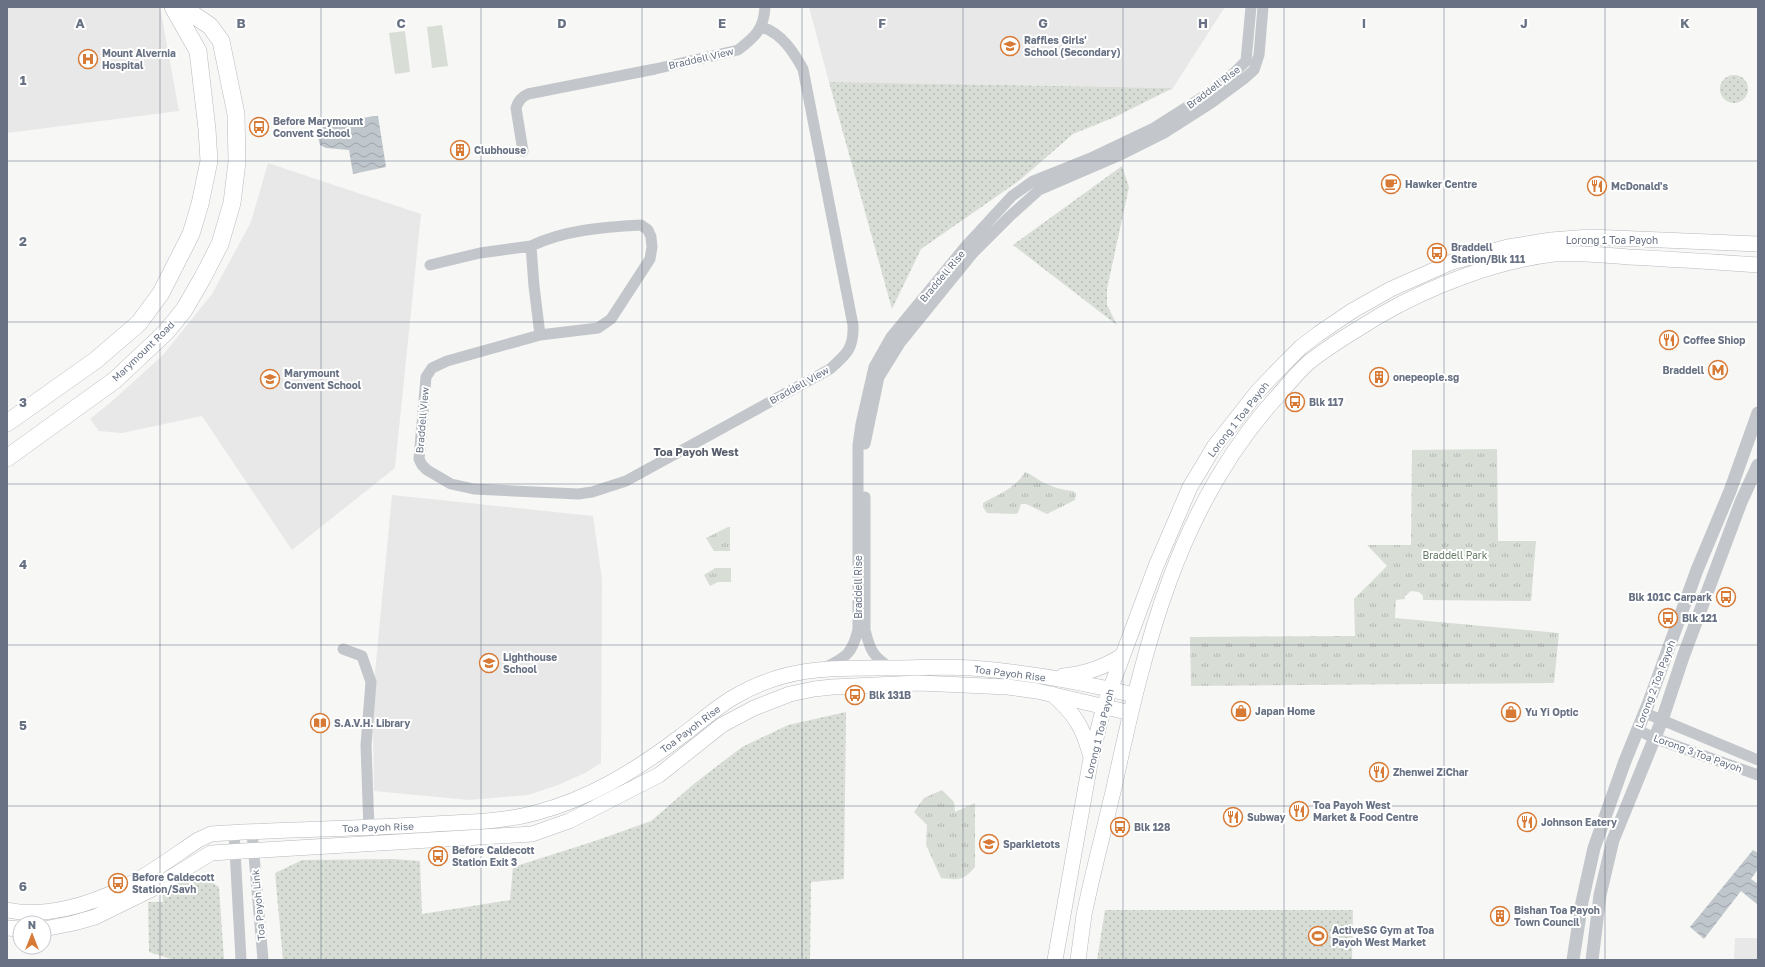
<svg xmlns="http://www.w3.org/2000/svg" width="1765" height="967" font-family="'Golos Text',sans-serif">
<defs>
<pattern id="grass-dots" width="8" height="8" patternUnits="userSpaceOnUse"><rect width="8" height="8" fill="#d8ded6"/><path d="M2 2h.1M6 6h.1" fill="none" stroke="#b3b8b3" stroke-width="1.8" stroke-linecap="round"/></pattern>
<pattern id="park-tufts" width="24" height="20" patternUnits="userSpaceOnUse"><rect width="24" height="20" fill="#d8ded6"/><path d="M3 7l-1-3M5 7V3M7 7l1-3M15 17l-1-3M17 17v-4M19 17l1-3" fill="none" stroke="#b3b8b3"/></pattern>
<pattern id="water-waves" width="16" height="10" patternUnits="userSpaceOnUse"><rect width="16" height="10" fill="#bfc6cc"/><path d="M0 5q4-4 8 0t8 0" fill="none" stroke="#9fa5ab"/></pattern>
</defs>
<rect width="100%" height="100%" fill="#f7f7f5"/>
<path fill="#e8e8e8" d="M7,7H160L179,111L7,133Z
M809,7H1225L1173,88L829,82Z
M268,163L421,214L395,468L292,550L202,416L122,433L99,431L90,419L110,403L163,355L212,294L251,222Z
M392,495L593,516L602,579L601,763L585,773L558,785L528,795L469,800L374,791L373,729L374,683Z
M1735,938H1758V960H1734Z"/>
<path fill="url(#grass-dots)" d="M1720 89a14 14 0 1 1 28 0a14 14 0 1 1-28 0Z
M829,82L1173,88L1115,117L1073,134L1020,180L921,249L892,309Z
M1122,166L1129,187L1107,289V305L1117,325L1013,245Z
M846,712L844,879L811,882L810,960H283L275,873L302,860L394,859L420,861L422,914L510,900L513,867L595,841L651,821L695,783L742,747L788,725Z
M208,880L219,887L224,960H174L149,952L148,902H163L162,882Z
M1105,910H1353L1352,960H1097Z"/>
<path fill="url(#park-tufts)" d="M1497,449L1498,541H1536L1531,601L1423,600V596L1419,592L1411,591L1405,596V599L1396,600L1395,618L1559,633L1554,683L1191,686L1190,637L1355,636L1354,599L1387,566L1367,545H1411L1412,450Z
M1025,472C1031,474 1034,477 1039,480C1049,486 1061,490 1073,491L1076,493L1075,500L1047,514L1026,504H1021L1018,513L1015,514L987,513L983,507V503C998,494 1016,488 1025,472Z
M728,527H730V551H714L706,538Z
M715,568H731V582H718L710,586L704,575Z
M942,790L954,802L955,812L975,803V867C963,881 959,880 941,878L926,845L927,825L914,812L924,798Z"/>
<path fill="#d8ded6" d="M442,25L448,66L432,68L427,27Z
M405,31L410,72L395,74L389,33Z"/>
<path fill="url(#water-waves)" d="M373,116H378L386,167L353,174L349,150L326,148L320,145L318,137L319,130L325,126Z
M1753,850L1758,853V869L1751,879L1758,884V905L1741,891L1704,939L1690,927Z"/>
<g fill="none" stroke-linecap="round" stroke-linejoin="round">
<defs>
<path id="secondary" d="M1063,676C1085,674 1105,667 1123,655
M1052,694C1075,714 1083,727 1091,757
M7,910C45,918 89,905 123,888C149,875 174,856 198,840L211,834C285,829 360,829 434,824C467,822 502,822 535,813C589,799 635,771 680,737C698,724 715,708 734,697C788,665 835,668 894,668C920,668 946,666 972,668C1026,672 1082,682 1134,695
M7,928L20,929
M44,929L74,923L95,917L152,889L211,853L532,834L569,821L659,775L722,725L754,708L790,694L814,689L832,687L919,683L1008,687L1037,691L1131,713
M1055,960L1091,758L1104,706L1156,566L1190,487L1214,447L1258,391L1282,366L1301,347L1318,334L1352,311L1391,289L1452,262L1508,247L1551,240L1590,237L1758,244
M1078,960C1080,945 1082,930 1084,915C1093,871 1105,827 1115,783C1145,645 1177,509 1274,400C1285,388 1296,374 1308,363C1330,345 1355,331 1379,316C1430,286 1496,261 1554,254C1578,252 1604,255 1628,257C1671,259 1715,262 1758,265"/>
<path id="primary" d="M7,423L96,360L139,323L161,293L191,234L200,204L209,161L207,129L198,51L173,7
M7,458L115,380L166,332L184,310L203,277L220,244L232,203L237,162L236,114L221,41L210,26L191,13L186,7"/>
</defs>
<use href="#secondary" stroke="#b6b9be" stroke-width="16"/>
<use href="#primary" stroke="#b6b9be" stroke-width="18"/>
<path stroke="#c3c6ca" stroke-width="11" d="M523,151L516,108C518,101 521,97 528,94L655,69L738,50C755,37 764,29 765,7
M430,265L480,253L531,246
M540,335L534,286L531,246C564,230 604,227 641,225L648,230L651,237L652,247L650,259L611,319L598,328L540,335L447,361L432,368L426,377L419,459L422,465L427,470L451,484L474,489L578,494L592,492L626,481L830,369C847,354 854,348 853,325L803,69C793,51 782,34 762,27
M865,444L879,377L900,343L973,253L1010,216L1039,190L1118,156L1164,133L1211,103L1245,78L1254,70L1259,55L1263,7
M865,497V630C870,650 873,657 891,668
M343,649L362,656L371,682L366,745L369,829
M826,667C847,657 852,653 858,630V445L861,424L874,367L891,337L965,247L1012,196L1033,181L1093,157L1154,128L1206,95L1235,72L1246,61L1251,7
M1645,713L1758,760
M1638,730L1654,738L1758,775
M234,832L241,960
M252,832L263,960"/>
<path stroke="#c3c6ca" stroke-width="13" d="M1573,960L1582,902L1594,848L1625,761L1649,702L1697,570L1730,491L1758,413
M1592,960L1600,895L1613,840L1662,720L1683,657L1741,502L1758,465"/>
<use href="#secondary" stroke="#fff" stroke-width="15"/>
<use href="#primary" stroke="#fff" stroke-width="17"/>
</g>
<path fill="none" stroke="#687284" stroke-width="1" stroke-opacity="0.55" d="M160,7V960M321,7V960M481,7V960M642,7V960M802,7V960M963,7V960M1123,7V960M1284,7V960M1444,7V960M1605,7V960M7,161H1758M7,322H1758M7,484H1758M7,645H1758M7,806H1758"/>
<defs>
<symbol id="school-ring" viewBox="-11 -11 22 22"><circle r="9.5" fill="#fff" stroke="#d77a35" stroke-width="1.5"/><path d="M0-5L7-2L0 1L-7-2ZM-4 1L0 2.5L4 1V4Q0 6-4 4Z" fill="#d77a35"/></symbol>
<symbol id="hospital-ring" viewBox="-11 -11 22 22"><circle r="9.5" fill="#fff" stroke="#d77a35" stroke-width="1.5"/><path d="M-5-5h3v3.5h4V-5h3V5h-3V1.5h-4V5h-3Z" fill="#d77a35"/></symbol>
<symbol id="bus-ring" viewBox="-11 -11 22 22"><circle r="9.5" fill="#fff" stroke="#d77a35" stroke-width="1.5"/><path d="M-5-6H5V4H4V6H2V4H-2V6H-4V4H-5ZM-3.5-4V0h7V-4ZM-3.5 1.2v1.5H-2V1.2ZM2 1.2v1.5H3.5V1.2Z" fill="#d77a35"/></symbol>
<symbol id="building-ring" viewBox="-11 -11 22 22"><circle r="9.5" fill="#fff" stroke="#d77a35" stroke-width="1.5"/><path d="M-4-6H4V6H1V3H-1V6H-4ZM-2.5-4.3h1.7v1.8h-1.7ZM.8-4.3h1.7v1.8H.8ZM-2.5-1h1.7V.8h-1.7ZM.8-1h1.7V.8H.8Z" fill="#d77a35"/></symbol>
<symbol id="cafe-ring" viewBox="-11 -11 22 22"><circle r="9.5" fill="#fff" stroke="#d77a35" stroke-width="1.5"/><path d="M-5.5-4.5H6V0H3Q3 3.5 0 3.5H-2.5Q-5.5 3.5-5.5 0ZM3-3.2v2h1.7v-2ZM-6 4.5H4V6H-6Z" fill="#d77a35"/></symbol>
<symbol id="restaurant-ring" viewBox="-11 -11 22 22"><circle r="9.5" fill="#fff" stroke="#d77a35" stroke-width="1.5"/><path d="M-5-6h1v4h1v-4h1v4h1v-4h1v5L-1.5 .5V6h-2V.5L-5-1ZM5-6V6H3V1.5H1.5Q1.5-4 5-6Z" fill="#d77a35"/></symbol>
<symbol id="metro-ring" viewBox="-11 -11 22 22"><circle r="9.5" fill="#fff" stroke="#d77a35" stroke-width="1.5"/><path d="M-5.5 5V-5H-3L0 0L3-5H5.5V5H3V-.5L0 4L-3-.5V5Z" fill="#d77a35"/></symbol>
<symbol id="shop-ring" viewBox="-11 -11 22 22"><circle r="9.5" fill="#fff" stroke="#d77a35" stroke-width="1.5"/><path d="M-5-2.5h2.3a2.7 3.5 0 0 1 5.4 0H5L5.5 6h-11ZM-1.5-2.5h3a1.5 2.3 0 0 0-3 0Z" fill="#d77a35"/></symbol>
<symbol id="library-ring" viewBox="-11 -11 22 22"><circle r="9.5" fill="#fff" stroke="#d77a35" stroke-width="1.5"/><path d="M-6-4Q-3-5.5-.7-3.5V5Q-3 3-6 4ZM6-4Q3-5.5 .7-3.5V5Q3 3 6 4Z" fill="#d77a35"/></symbol>
<symbol id="stadium-ring" viewBox="-11 -11 22 22"><circle r="9.5" fill="#fff" stroke="#d77a35" stroke-width="1.5"/><path d="M0-5a6.5 5 0 1 0 0 10a6.5 5 0 1 0 0-10ZM-3.5-1.8h7v3.6h-7Z" fill="#d77a35"/></symbol>
</defs>
<g fill-rule="evenodd">
<use href="#school-ring" x="999" y="35" width="22" height="22"/>
<use href="#hospital-ring" x="77" y="48" width="22" height="22"/>
<use href="#bus-ring" x="248" y="116" width="22" height="22"/>
<use href="#building-ring" x="449" y="139" width="22" height="22"/>
<use href="#cafe-ring" x="1380" y="173" width="22" height="22"/>
<use href="#restaurant-ring" x="1586" y="175" width="22" height="22"/>
<use href="#bus-ring" x="1426" y="242" width="22" height="22"/>
<use href="#restaurant-ring" x="1658" y="329" width="22" height="22"/>
<use href="#metro-ring" x="1707" y="359" width="22" height="22"/>
<use href="#building-ring" x="1368" y="366" width="22" height="22"/>
<use href="#school-ring" x="259" y="368" width="22" height="22"/>
<use href="#bus-ring" x="1284" y="391" width="22" height="22"/>
<use href="#bus-ring" x="1715" y="586" width="22" height="22"/>
<use href="#bus-ring" x="1657" y="607" width="22" height="22"/>
<use href="#school-ring" x="478" y="652" width="22" height="22"/>
<use href="#bus-ring" x="844" y="684" width="22" height="22"/>
<use href="#shop-ring" x="1230" y="700" width="22" height="22"/>
<use href="#shop-ring" x="1500" y="701" width="22" height="22"/>
<use href="#library-ring" x="309" y="712" width="22" height="22"/>
<use href="#restaurant-ring" x="1368" y="761" width="22" height="22"/>
<use href="#restaurant-ring" x="1288" y="800" width="22" height="22"/>
<use href="#restaurant-ring" x="1222" y="806" width="22" height="22"/>
<use href="#restaurant-ring" x="1516" y="811" width="22" height="22"/>
<use href="#bus-ring" x="1109" y="816" width="22" height="22"/>
<use href="#school-ring" x="978" y="833" width="22" height="22"/>
<use href="#bus-ring" x="427" y="845" width="22" height="22"/>
<use href="#bus-ring" x="107" y="872" width="22" height="22"/>
<use href="#building-ring" x="1489" y="905" width="22" height="22"/>
<use href="#stadium-ring" x="1307" y="925" width="22" height="22"/>
</g>
<g text-anchor="middle" stroke-width="4" stroke-linejoin="round" paint-order="stroke">
<g font-size="10" font-weight="bold" fill="#687284" stroke="#fff" text-anchor="start">
<text x="1024" y="44">Raffles Girls'<tspan x="1024" dy="12">School (Secondary)</tspan></text>
<text x="102" y="57">Mount Alvernia<tspan x="102" dy="12">Hospital</tspan></text>
<text x="273" y="125">Before Marymount<tspan x="273" dy="12">Convent School</tspan></text>
<text x="474" y="154">Clubhouse</text>
<text x="1405" y="188">Hawker Centre</text>
<text x="1611" y="190">McDonald's</text>
<text x="1451" y="251">Braddell<tspan x="1451" dy="12">Station/Blk 111</tspan></text>
<text x="1683" y="344">Coffee Shiop</text>
<text x="1704" y="374" text-anchor="end">Braddell</text>
<text x="284" y="377">Marymount<tspan x="284" dy="12">Convent School</tspan></text>
<text x="1393" y="381">onepeople.sg</text>
<text x="1309" y="406">Blk 117</text>
<text x="1712" y="601" text-anchor="end">Blk 101C Carpark</text>
<text x="1682" y="622">Blk 121</text>
<text x="503" y="661">Lighthouse<tspan x="503" dy="12">School</tspan></text>
<text x="869" y="699">Blk 131B</text>
<text x="1255" y="715">Japan Home</text>
<text x="1525" y="716">Yu Yi Optic</text>
<text x="334" y="727">S.A.V.H. Library</text>
<text x="1393" y="776">Zhenwei ZiChar</text>
<text x="1313" y="809">Toa Payoh West<tspan x="1313" dy="12">Market &amp; Food Centre</tspan></text>
<text x="1247" y="821">Subway</text>
<text x="1541" y="826">Johnson Eatery</text>
<text x="1134" y="831">Blk 128</text>
<text x="1003" y="848">Sparkletots</text>
<text x="452" y="854">Before Caldecott<tspan x="452" dy="12">Station Exit 3</tspan></text>
<text x="132" y="881">Before Caldecott<tspan x="132" dy="12">Station/Savh</tspan></text>
<text x="1514" y="914">Bishan Toa Payoh<tspan x="1514" dy="12">Town Council</tspan></text>
<text x="1332" y="934">ActiveSG Gym at Toa<tspan x="1332" dy="12">Payoh West Market</tspan></text>
</g>
<g font-size="10" fill="#687284" stroke="#fff">
<text transform="translate(701 58) rotate(-13)" y="4">Braddell View</text>
<text transform="translate(1213 87) rotate(-37)" y="4">Braddell Rise</text>
<text x="1612" y="244">Lorong 1 Toa Payoh</text>
<text transform="translate(942 276) rotate(-50)" y="4">Braddell Rise</text>
<text transform="translate(143 351) rotate(-44)" y="4">Marymount Road</text>
<text transform="translate(799 385) rotate(-29)" y="4">Braddell View</text>
<text transform="translate(1238 419) rotate(-52)" y="4">Lorong 1 Toa Payoh</text>
<text transform="translate(422 420) rotate(-85)" y="4">Braddell View</text>
<text transform="translate(858 587) rotate(-90)" y="4">Braddell Rise</text>
<text transform="translate(1010 673) rotate(7)" y="4">Toa Payoh Rise</text>
<text transform="translate(1655 684) rotate(-69)" y="4">Lorong 2 Toa Payoh</text>
<text transform="translate(690 729) rotate(-37)" y="4">Toa Payoh Rise</text>
<text transform="translate(1099 734) rotate(-76)" y="4">Lorong 1 Toa Payoh</text>
<text transform="translate(1698 753) rotate(20)" y="4">Lorong 3 Toa Payoh</text>
<text transform="translate(378 827) rotate(-2)" y="4">Toa Payoh Rise</text>
<text transform="translate(258 905) rotate(-95)" y="4">Toa Payoh Link</text>
</g>
<g font-size="10" fill="#677b67" stroke="#fff">
<text x="1455" y="559">Braddell Park</text>
</g>
<g font-size="11" font-weight="bold" fill="#565d69" stroke="#fff">
<text x="696" y="456">Toa Payoh West</text>
</g>
</g>
<g font-size="13" text-anchor="middle" font-weight="bold" fill="#687284" stroke="#fff" stroke-width="4" stroke-linejoin="round" paint-order="stroke">
<text x="80" y="28">A</text>
<text x="241" y="28">B</text>
<text x="401" y="28">C</text>
<text x="562" y="28">D</text>
<text x="722" y="28">E</text>
<text x="882" y="28">F</text>
<text x="1043" y="28">G</text>
<text x="1203" y="28">H</text>
<text x="1364" y="28">I</text>
<text x="1524" y="28">J</text>
<text x="1685" y="28">K</text>
<text x="23" y="85">1</text>
<text x="23" y="246">2</text>
<text x="23" y="407">3</text>
<text x="23" y="569">4</text>
<text x="23" y="730">5</text>
<text x="23" y="891">6</text>
</g>
<rect width="1765" height="967" fill="none" stroke="#687284" stroke-width="16"/>
<g transform="translate(32 935)"><circle r="19" fill="#ffffff" stroke="#c3c7ce"/>
<path d="M0-3L7 15L0 10L-7 15Z" fill="#d77a35"/>
<text y="-6" font-size="11" font-weight="bold" text-anchor="middle" fill="#687284">N</text>
</g>
</svg>
